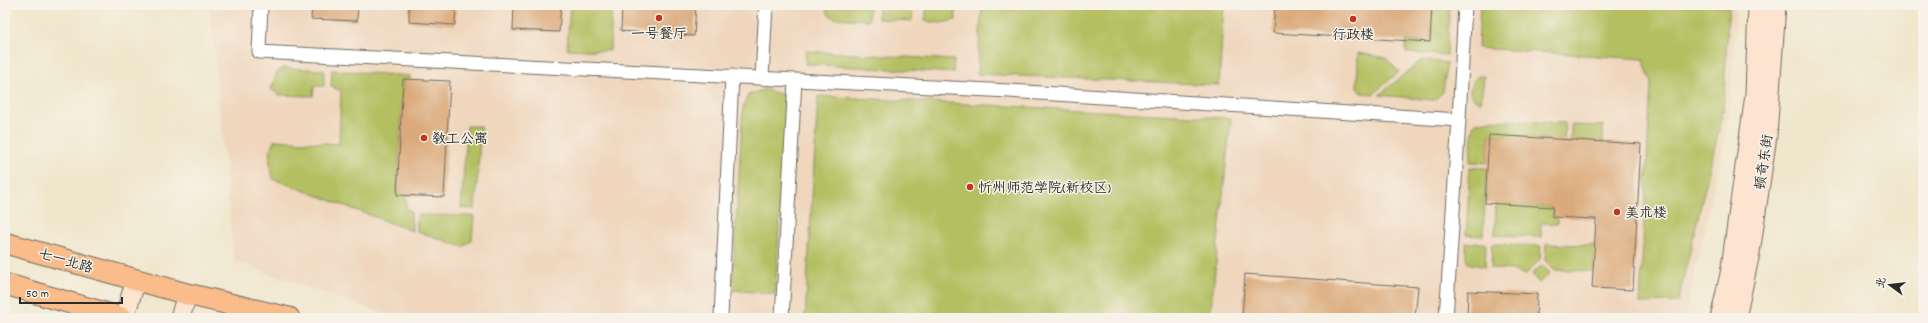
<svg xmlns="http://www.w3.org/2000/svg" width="1928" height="323" font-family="Dekko,'LXGW WenKai TC',sans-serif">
<rect width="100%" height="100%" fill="#f7f3e8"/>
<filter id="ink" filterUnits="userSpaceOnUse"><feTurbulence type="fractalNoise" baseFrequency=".025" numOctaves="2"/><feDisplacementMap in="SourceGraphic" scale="8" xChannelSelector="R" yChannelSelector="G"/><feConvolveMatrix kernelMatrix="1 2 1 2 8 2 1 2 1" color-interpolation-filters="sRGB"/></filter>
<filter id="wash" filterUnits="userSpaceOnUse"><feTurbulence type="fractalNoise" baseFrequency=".012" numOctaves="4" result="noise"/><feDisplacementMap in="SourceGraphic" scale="16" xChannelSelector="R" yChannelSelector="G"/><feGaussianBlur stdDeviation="0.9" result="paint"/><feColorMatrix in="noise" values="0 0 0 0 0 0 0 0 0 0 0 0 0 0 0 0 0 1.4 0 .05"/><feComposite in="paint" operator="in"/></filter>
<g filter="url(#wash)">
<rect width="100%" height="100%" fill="#f0e6cb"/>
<path fill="#efd6bc" d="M210,5H1736L1730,112L1685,318H395L234,261Z"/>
<path fill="#b3bf61" stroke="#6f7546" d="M570,5H612L610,51L567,49Z
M826,5H870L869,20L834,18L828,14Z
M878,5H913L912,21L878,19Z
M927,5H955L956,20L941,23L925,21Z
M982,5H1224L1219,85L977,74Z
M1432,5H1450L1447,55L1406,53V41L1430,42Z
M1480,5H1729L1723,112L1678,302L1640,303L1651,82L1643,59L1478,48Z
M806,51L954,60L953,73L805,64Z
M1358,53L1386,58L1399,72L1373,94L1361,93L1357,88Z
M1422,60L1447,63L1443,92L1434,100L1379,95Z
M284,68L324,70V86H314L313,96L279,95L271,89L277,72Z
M332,70L410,76V79H403L397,194L406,195V209L411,211L412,231L273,179C270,165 266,152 275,140L339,144L341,90L335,89V87L331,86Z
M1478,76H1484L1481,102C1465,97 1469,85 1478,76Z
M765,89L783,95L787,103L775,294L732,290L743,107L748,95Z
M818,96L1231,118L1210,318H805Z
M1490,120L1565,123L1564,140L1489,135L1487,163L1470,162L1473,126L1476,123Z
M1571,125L1603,126V142L1571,140Z
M467,126H481L475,209L461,208Z
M1470,167L1487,168L1483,236L1466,235Z
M1496,203L1553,207L1552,217H1557V224L1541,223V237L1495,235Z
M417,215L474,216L472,240L463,247L417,231Z
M1466,243H1486L1485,267L1468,263L1466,259Z
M1492,244L1541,246L1540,259L1525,275L1512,270L1491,268Z
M1546,244L1595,245L1593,271L1554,270L1545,261Z
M1542,265L1550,273L1539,283L1532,274Z"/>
<g id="blocks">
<path fill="#dbaa7c" d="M312,5H358L357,21L311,19Z
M409,5H456L455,25L409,22Z
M514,5H561L559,32L513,30Z
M622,5H696L694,36L621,31Z
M1275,5H1432L1430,42L1273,33Z
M403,79L450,81L444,197L397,195Z
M1489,135L1641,144L1633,290L1592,288L1596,219L1552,217L1553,207L1485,203Z
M1245,274L1418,287L1415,318H1242Z
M1468,291L1537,294L1536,318H1467Z"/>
</g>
</g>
<g filter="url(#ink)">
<use href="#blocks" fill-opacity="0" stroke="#706c63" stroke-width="1"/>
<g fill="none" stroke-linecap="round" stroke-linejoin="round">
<defs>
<path id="street" d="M261,5L259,52L1009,91L1459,120L1465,5
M762,78L766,5
M721,318L732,76
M782,318L795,80
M1446,318L1459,120"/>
<path id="secondary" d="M124,318L136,280
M180,318L187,294
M1720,318L1730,274L1755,95L1758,5
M1736,318L1750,253L1767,136L1776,5"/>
<path id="primary" d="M5,243L187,294L289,318
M5,284L122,318"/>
</defs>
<use href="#street" stroke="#706c63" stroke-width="15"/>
<use href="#secondary" stroke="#706c63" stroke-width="21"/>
<use href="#primary" stroke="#706c63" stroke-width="23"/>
<use href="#street" stroke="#fff" stroke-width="13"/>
<use href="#secondary" stroke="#fde4d0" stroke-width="19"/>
<use href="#primary" stroke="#f9bc8a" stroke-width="21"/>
</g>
</g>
<g fill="#c8321e" stroke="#f7f3e8" stroke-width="1.5">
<circle cx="659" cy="18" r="4"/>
<circle cx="1353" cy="19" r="4"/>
<circle cx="424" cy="138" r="4"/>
<circle cx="970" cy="187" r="4"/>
<circle cx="1617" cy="212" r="4"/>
</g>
<g text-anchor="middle" stroke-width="3" stroke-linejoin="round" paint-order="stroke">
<g font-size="14" fill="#2b2b2b" stroke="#f7f3e8" text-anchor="start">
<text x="659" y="38" text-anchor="middle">一号餐厅</text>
<text x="1353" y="39" text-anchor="middle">行政楼</text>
<text x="432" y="143">教工公寓</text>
<text x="978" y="192">忻州师范学院(新校区)</text>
<text x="1625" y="217">美术楼</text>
</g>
<g font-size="14" fill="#2b2b2b" stroke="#f7f3e8">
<text transform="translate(1763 162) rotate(-82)" y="5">顿奇东街</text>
<text transform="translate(66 260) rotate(16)" y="5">七一北路</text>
</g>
</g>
<rect width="1928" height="323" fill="none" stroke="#f7f3e8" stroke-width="20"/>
<g transform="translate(1890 285) rotate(285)" stroke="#f7f3e8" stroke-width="3" paint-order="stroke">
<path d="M0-3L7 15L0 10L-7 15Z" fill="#2b2b2b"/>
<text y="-6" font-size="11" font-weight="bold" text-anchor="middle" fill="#2b2b2b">北</text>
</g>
<path d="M20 297v6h102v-6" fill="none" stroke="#2b2b2b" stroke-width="2"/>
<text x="26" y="297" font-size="12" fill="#2b2b2b" stroke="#f7f3e8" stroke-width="3" paint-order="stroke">50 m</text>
</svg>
